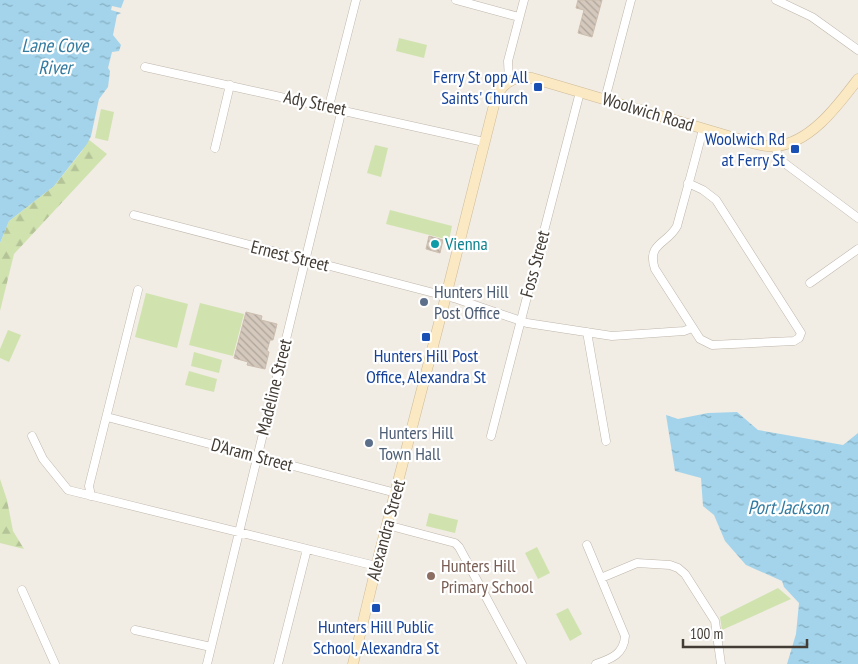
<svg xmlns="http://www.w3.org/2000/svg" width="858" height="664" font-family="'PT Sans Narrow',sans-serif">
<defs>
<pattern id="forest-firs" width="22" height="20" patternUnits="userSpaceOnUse" patternTransform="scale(1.25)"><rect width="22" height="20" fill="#d0e3af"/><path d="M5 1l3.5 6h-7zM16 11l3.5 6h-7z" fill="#b4c497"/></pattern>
<pattern id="water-ripples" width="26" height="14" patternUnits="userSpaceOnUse" patternTransform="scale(1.25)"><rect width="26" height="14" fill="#a3d4eb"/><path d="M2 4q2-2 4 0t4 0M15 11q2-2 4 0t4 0" fill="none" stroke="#86adbf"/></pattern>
<pattern id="building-back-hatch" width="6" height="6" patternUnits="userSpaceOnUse" patternTransform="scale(1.25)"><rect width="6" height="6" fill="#d5c9bd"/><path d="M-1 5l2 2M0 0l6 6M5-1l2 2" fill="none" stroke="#aea49a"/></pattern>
</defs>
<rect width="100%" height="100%" fill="#f1ece4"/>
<path fill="url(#forest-firs)" d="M88,139L107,154L14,254L0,311V243L9,221L54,186L82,151Z
M0,479L7,500L13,531L24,549L0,543Z"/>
<path fill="#d0e3af" d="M399,38L427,45L424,58L396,51Z
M101,109L114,112L108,141L95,138Z
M375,145L388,148L381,177L367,173Z
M390,210L452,226L449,240L386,224Z
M146,293L188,304L177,348L135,337Z
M200,303L244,314L233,356L189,345Z
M8,330L21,335L9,362L0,358V349Z
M194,352L222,360L219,373L191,366Z
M189,371L217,379L214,392L185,385Z
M429,513L458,520L455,533L426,526Z
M537,547L550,573L538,579L525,553Z
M778,588L791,599L722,630L720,617Z
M568,608L582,634L570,641L556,614Z"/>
<path fill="url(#water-ripples)" d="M0,0H124L121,8L112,6L111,10L121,13L117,15L113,35L121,45L119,51L112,52L108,68L110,71L108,87L99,99L91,136L87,144L54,186L9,221L0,243Z
M737,412L758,430L843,445L858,433V664H787L796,634L799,603L784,587L782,581L746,565L725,541L714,515L703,506L701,478L675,471L666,415L678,419L708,413Z"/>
<path fill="url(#building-back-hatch)" stroke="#ccbeae" d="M578,0H602L592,37L578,33L584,10L576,8Z
M429,236L443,240L440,253L426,249Z
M246,312L262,316L261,320L277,324L273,340H270L267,351L269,352L265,369L247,365L248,362L234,358Z"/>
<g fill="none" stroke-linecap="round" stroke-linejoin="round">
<defs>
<path id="street" d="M456,0L519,17
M776,0L812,17L858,50
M145,67L484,142
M509,81L508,61L524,0
M605,99L631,0
M329,106L356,0
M776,146L777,154L783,162L858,218
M215,148L230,85
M688,183L703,190L716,200L801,333L799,338L794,341L712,345L700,339L655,269C646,243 668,244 677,226C686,193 695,161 703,129
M134,215L457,299L527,323L612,336L684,331L692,328
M810,283L858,249
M587,332L606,441
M107,417L396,493
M32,436L43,459L68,490L376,566
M491,436L580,92
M91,496L89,486L138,290
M387,525L455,543L459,547L522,664
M587,545L625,636C624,654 611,659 596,664
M601,578L637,563L670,565L678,568L685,574L715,621L721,664
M22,590L55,664
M135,630L211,647
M207,664L342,109
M278,664L307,549"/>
<path id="secondary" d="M353,664L379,555L446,296L495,101C501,83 513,75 532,78L752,143C759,145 768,147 775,146C810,144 839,104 858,79"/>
</defs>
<use href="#street" stroke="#bfb6ab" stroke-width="9"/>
<use href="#secondary" stroke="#cebb97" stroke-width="11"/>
<use href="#street" stroke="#fff" stroke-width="8"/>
<use href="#secondary" stroke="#fbe9c4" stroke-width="10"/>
</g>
<g fill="#1a4fb4" stroke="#fff" stroke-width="2">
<rect x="533" y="82" width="10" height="10" rx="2.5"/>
<rect x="790" y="144" width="10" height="10" rx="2.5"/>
<rect x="421" y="332" width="10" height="10" rx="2.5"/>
<rect x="371" y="603" width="10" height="10" rx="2.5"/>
</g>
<circle fill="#0f9aa8" stroke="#fff" stroke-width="2" cx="435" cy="244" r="5"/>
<g fill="#5c6f8a" stroke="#fff" stroke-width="2">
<circle cx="424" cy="302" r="5"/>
<circle cx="369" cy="443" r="5"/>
</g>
<circle fill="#8d6e63" stroke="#fff" stroke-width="2" cx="431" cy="576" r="5"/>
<g text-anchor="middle" stroke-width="4.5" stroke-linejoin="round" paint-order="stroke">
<g font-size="18" fill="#164399" stroke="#fff" text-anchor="end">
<text x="528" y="83">Ferry St opp All<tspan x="528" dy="21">Saints' Church</tspan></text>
<text x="785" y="145">Woolwich Rd<tspan x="785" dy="21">at Ferry St</tspan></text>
<text x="426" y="362" text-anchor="middle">Hunters Hill Post<tspan x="426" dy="21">Office, Alexandra St</tspan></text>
<text x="376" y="633" text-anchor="middle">Hunters Hill Public<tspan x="376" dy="21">School, Alexandra St</tspan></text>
</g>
<g font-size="18" fill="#433c35" stroke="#fff">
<text transform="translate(315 103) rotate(12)" y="6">Ady Street</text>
<text transform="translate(648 112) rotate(17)" y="6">Woolwich Road</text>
<text transform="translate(290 256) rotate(14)" y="6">Ernest Street</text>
<text transform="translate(535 264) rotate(-75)" y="6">Foss Street</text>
<text transform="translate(274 387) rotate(-76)" y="6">Madeline Street</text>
<text transform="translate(252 455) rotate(15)" y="6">D'Aram Street</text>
<text transform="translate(386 530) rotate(-75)" y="6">Alexandra Street</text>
</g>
<g font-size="18" fill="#0d838f" stroke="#fff" text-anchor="start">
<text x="445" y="250">Vienna</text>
</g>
<g font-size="18" fill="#4e5e75" stroke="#fff" text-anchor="start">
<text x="434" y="298">Hunters Hill<tspan x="434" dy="21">Post Office</tspan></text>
<text x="379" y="439">Hunters Hill<tspan x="379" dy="21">Town Hall</tspan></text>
</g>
<g font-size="18" fill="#785e54" stroke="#fff" text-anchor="start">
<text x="441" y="572">Hunters Hill<tspan x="441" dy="21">Primary School</tspan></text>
</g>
<g font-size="19" font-style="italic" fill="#337ba0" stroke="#fff">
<text x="55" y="52">Lane Cove<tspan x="55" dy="22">River</tspan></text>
<text x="788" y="514">Port Jackson</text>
</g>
</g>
<path d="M683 639v8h124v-8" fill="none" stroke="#433c35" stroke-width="2.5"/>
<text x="690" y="639" font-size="15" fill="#433c35" stroke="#ffffff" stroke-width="4" paint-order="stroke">100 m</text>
</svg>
